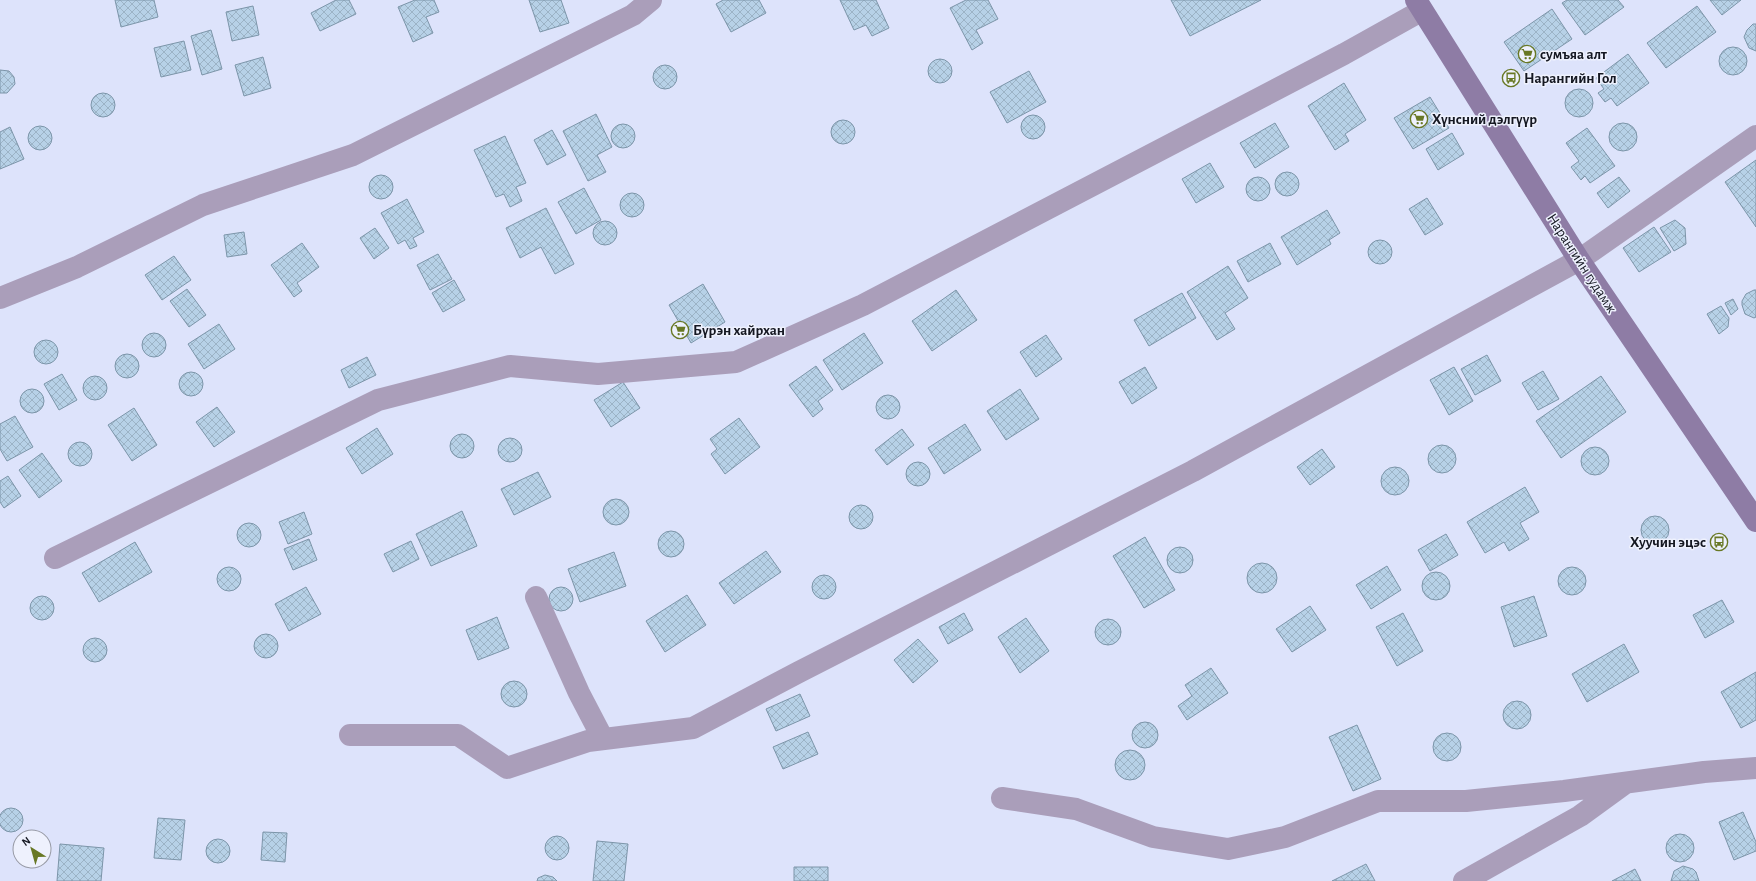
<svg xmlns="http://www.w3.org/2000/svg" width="1756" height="881" font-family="'Alegreya Sans',sans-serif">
<defs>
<pattern id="building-cross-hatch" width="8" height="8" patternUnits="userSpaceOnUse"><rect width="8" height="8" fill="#b7d1e7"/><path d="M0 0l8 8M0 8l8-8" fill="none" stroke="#9cb3c6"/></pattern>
</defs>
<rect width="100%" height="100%" fill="#dde3fb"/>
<path fill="url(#building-cross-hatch)" stroke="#7c95a9" d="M115,0H154L158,17L121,27Z
M336,0H349L356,14L320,31L311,13Z
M415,0H434L439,12L426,17L433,33L413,42L398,7Z
M529,0H561L569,23L540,32Z
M723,0H759L766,13L731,32L716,4Z
M840,0H876L889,28L872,36L866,25L854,30Z
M966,0H988L998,19L976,30L983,43L972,50L950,8Z
M1171,0H1261L1190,36Z
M1567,0H1618L1624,7L1585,35L1562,3Z
M1710,0H1741L1722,15Z
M253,6L259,35L232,41L226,12Z
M1697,6L1716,32L1666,68L1647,43Z
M1552,9L1572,39L1524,71L1504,42Z
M1753,24H1756V51L1749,48L1744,37L1747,30Z
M211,30L222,69L202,75L191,36Z
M184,41L191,70L161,77L154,48Z
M1719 61a14 14 0 1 1 28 0a14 14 0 1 1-28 0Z
M1628,54L1649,83L1617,106L1611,98L1605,102L1598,93L1604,89L1596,78Z
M263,57L271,88L244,96L235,65Z
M928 71a12 12 0 1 1 24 0a12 12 0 1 1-24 0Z
M653 77a12 12 0 1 1 24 0a12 12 0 1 1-24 0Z
M0,70L9,71L14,77L15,84L7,93H0Z
M1029,71L1046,102L1007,123L990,92Z
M1344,83L1366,120L1345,134L1349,141L1335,150L1308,106Z
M1565 103a14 14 0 1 1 28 0a14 14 0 1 1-28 0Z
M91 105a12 12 0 1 1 24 0a12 12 0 1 1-24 0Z
M1430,97L1449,128L1413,149L1394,118Z
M596,114L612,147L597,155L606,172L588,181L563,131Z
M1021 127a12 12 0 1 1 24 0a12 12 0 1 1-24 0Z
M831 132a12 12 0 1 1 24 0a12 12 0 1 1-24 0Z
M1275,123L1289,147L1255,168L1240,143Z
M1609 137a14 14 0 1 1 28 0a14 14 0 1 1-28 0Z
M611 136a12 12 0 1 1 24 0a12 12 0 1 1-24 0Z
M28 138a12 12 0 1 1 24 0a12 12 0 1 1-24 0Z
M10,127L24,159L0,169V132Z
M1587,128L1615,166L1590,183L1585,176L1581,180L1571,167L1579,161L1566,143Z
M552,130L566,155L547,165L534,140Z
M1452,133L1464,154L1438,170L1426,149Z
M505,136L526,183L516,187L522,201L510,207L504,194L496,197L474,150Z
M1756,160V227L1725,182Z
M1210,163L1224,187L1196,203L1182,179Z
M1275 184a12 12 0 1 1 24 0a12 12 0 1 1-24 0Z
M369 187a12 12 0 1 1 24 0a12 12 0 1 1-24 0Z
M1619,177L1630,191L1608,208L1597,193Z
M1246 189a12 12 0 1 1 24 0a12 12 0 1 1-24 0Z
M584,188L601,220L576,234L558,202Z
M620 205a12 12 0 1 1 24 0a12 12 0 1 1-24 0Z
M1427,198L1443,224L1425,235L1409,209Z
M407,199L424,232L413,238L417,246L410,249L405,240L398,244L381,213Z
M546,208L574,264L555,274L541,247L520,258L506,228Z
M1327,210L1340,233L1329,240L1331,244L1297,265L1281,237Z
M1675,220L1685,228L1686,244L1674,251L1660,228Z
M593 233a12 12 0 1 1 24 0a12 12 0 1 1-24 0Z
M1654,227L1671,252L1639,272L1623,248Z
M375,228L389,248L374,259L360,238Z
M244,232L247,254L227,257L224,235Z
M1368 252a12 12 0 1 1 24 0a12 12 0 1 1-24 0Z
M302,243L319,267L297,283L302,291L294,297L271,265Z
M1270,243L1281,264L1248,282L1237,261Z
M438,254L452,279L430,290L417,265Z
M174,256L191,280L162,300L145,275Z
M1228,266L1248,298L1225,313L1235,329L1217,340L1187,292Z
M454,280L465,300L443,312L432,293Z
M703,284L725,322L691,343L669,305Z
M187,289L206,315L189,327L170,301Z
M956,290L977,320L932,351L912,321Z
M1754,290H1756V317L1754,318L1745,314L1742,305V301L1746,294Z
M1182,293L1196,318L1149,346L1134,320Z
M1733,299L1738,309L1731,315L1725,303Z
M1721,306L1729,318L1728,327L1719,334L1707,314Z
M219,324L235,349L204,369L188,344Z
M864,333L883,363L842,390L823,360Z
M142 345a12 12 0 1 1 24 0a12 12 0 1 1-24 0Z
M1046,335L1062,359L1036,377L1020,352Z
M34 352a12 12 0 1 1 24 0a12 12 0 1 1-24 0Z
M115 366a12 12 0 1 1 24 0a12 12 0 1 1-24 0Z
M1487,355L1501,381L1475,395L1461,369Z
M367,357L376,375L349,388L341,370Z
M816,366L833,390L818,401L823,409L813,417L789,385Z
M1145,367L1157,388L1132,404L1119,382Z
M1454,367L1473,401L1449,415L1430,380Z
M1543,371L1559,399L1538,410L1522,383Z
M179 384a12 12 0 1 1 24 0a12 12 0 1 1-24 0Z
M62,374L77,400L59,410L44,384Z
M1601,376L1626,412L1561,458L1536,421Z
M83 388a12 12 0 1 1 24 0a12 12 0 1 1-24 0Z
M623,382L640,408L611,427L594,400Z
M1020,389L1039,419L1006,440L987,411Z
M20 401a12 12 0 1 1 24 0a12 12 0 1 1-24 0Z
M876 407a12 12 0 1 1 24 0a12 12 0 1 1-24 0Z
M217,407L235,432L214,447L196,422Z
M134,408L157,445L132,461L108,425Z
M15,416L33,447L7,461L0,449V424Z
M739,418L760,447L725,474L711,454L717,449L710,439Z
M965,424L981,450L944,474L928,448Z
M377,428L393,454L362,474L346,448Z
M902,429L914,445L887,465L875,450Z
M450 446a12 12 0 1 1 24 0a12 12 0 1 1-24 0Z
M498 450a12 12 0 1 1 24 0a12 12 0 1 1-24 0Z
M68 454a12 12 0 1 1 24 0a12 12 0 1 1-24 0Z
M1428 459a14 14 0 1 1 28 0a14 14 0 1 1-28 0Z
M1581 461a14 14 0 1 1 28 0a14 14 0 1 1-28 0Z
M1322,449L1335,467L1310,485L1297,467Z
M42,453L62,481L39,498L19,470Z
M906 474a12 12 0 1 1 24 0a12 12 0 1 1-24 0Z
M1381 481a14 14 0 1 1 28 0a14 14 0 1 1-28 0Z
M538,472L551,497L514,515L501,489Z
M8,476L21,496L4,508L0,502V481Z
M1525,487L1539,512L1520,523L1529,539L1509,551L1504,542L1485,553L1467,522Z
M603 512a13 13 0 1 1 26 0a13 13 0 1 1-26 0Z
M849 517a12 12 0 1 1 24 0a12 12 0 1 1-24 0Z
M462,511L477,546L431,566L416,534Z
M304,512L312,534L288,544L279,522Z
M1641 530a14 14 0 1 1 28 0a14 14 0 1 1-28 0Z
M237 535a12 12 0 1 1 24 0a12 12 0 1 1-24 0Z
M658 544a13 13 0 1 1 26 0a13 13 0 1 1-26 0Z
M1446,534L1458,555L1430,571L1418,550Z
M1145,537L1175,590L1144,608L1113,556Z
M309,539L317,560L293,570L284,549Z
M411,541L419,559L393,572L384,554Z
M135,542L152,572L99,602L82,573Z
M1167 560a13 13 0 1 1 26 0a13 13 0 1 1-26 0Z
M766,551L781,572L734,604L719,583Z
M614,552L626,586L580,602L568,569Z
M1247 578a15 15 0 1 1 30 0a15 15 0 1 1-30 0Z
M1387,566L1401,590L1371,609L1356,585Z
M1558 581a14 14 0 1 1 28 0a14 14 0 1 1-28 0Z
M217 579a12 12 0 1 1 24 0a12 12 0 1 1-24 0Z
M1422 586a14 14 0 1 1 28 0a14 14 0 1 1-28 0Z
M812 587a12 12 0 1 1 24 0a12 12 0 1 1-24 0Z
M549 599a12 12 0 1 1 24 0a12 12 0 1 1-24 0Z
M306,587L321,614L289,631L275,604Z
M687,595L706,625L665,652L646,621Z
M1534,596L1547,636L1514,647L1501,607Z
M30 608a12 12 0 1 1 24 0a12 12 0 1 1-24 0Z
M1722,600L1734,622L1705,638L1693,615Z
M1310,606L1326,630L1292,652L1276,629Z
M964,613L973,630L948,644L939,627Z
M1403,613L1423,651L1397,666L1376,627Z
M497,617L509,648L478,660L466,630Z
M1026,618L1049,651L1020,673L998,637Z
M1095 632a13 13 0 1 1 26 0a13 13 0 1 1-26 0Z
M254 646a12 12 0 1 1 24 0a12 12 0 1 1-24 0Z
M83 650a12 12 0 1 1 24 0a12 12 0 1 1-24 0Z
M918,639L938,661L913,683L894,660Z
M1624,644L1639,672L1587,702L1572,674Z
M1211,668L1228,693L1187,720L1178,706L1192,696L1185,685Z
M1756,672V720L1741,728L1721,692Z
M501 694a13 13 0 1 1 26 0a13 13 0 1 1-26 0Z
M800,694L810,716L776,731L766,709Z
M1503 715a14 14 0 1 1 28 0a14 14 0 1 1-28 0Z
M1132 735a13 13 0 1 1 26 0a13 13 0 1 1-26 0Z
M1357,725L1381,779L1353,791L1329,737Z
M808,732L818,754L783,769L773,747Z
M1433 747a14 14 0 1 1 28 0a14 14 0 1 1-28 0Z
M1115 765a15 15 0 1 1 30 0a15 15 0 1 1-30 0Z
M-1 820a12 12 0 1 1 24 0a12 12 0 1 1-24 0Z
M1743,812L1756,842V851L1734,860L1719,822Z
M158,818L185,820L181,860L154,858Z
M263,832L287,833L285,862L261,860Z
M1666 848a14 14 0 1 1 28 0a14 14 0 1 1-28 0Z
M545 848a12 12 0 1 1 24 0a12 12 0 1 1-24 0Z
M206 851a12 12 0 1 1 24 0a12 12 0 1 1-24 0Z
M597,841L628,844L624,881H593Z
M60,844L104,848L101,881H57Z
M1366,864L1375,881H1332Z
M1683,866L1693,869L1696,872L1699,881H1671L1674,871Z
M794,867H828V881H794Z
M1635,869L1641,881H1612Z
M545,875L553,877L557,881H537L538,878Z"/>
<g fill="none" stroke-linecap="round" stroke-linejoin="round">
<path stroke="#aa9eba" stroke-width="22" d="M0,298L77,267L203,205L353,155L633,15L651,0
M55,558L378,400L510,366L598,374L736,362L863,305L1344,54L1421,11
M536,597L579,693L603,739
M350,735H458L507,768L588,741L693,728L799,672L1193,471L1579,260L1756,136
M1002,798L1076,809L1153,837L1228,849L1285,837L1378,801H1466L1564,791L1704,772L1756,768
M1464,881L1580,816L1624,784"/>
<path stroke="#8e7ca5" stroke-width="22" d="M1416,0L1579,260L1756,521"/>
</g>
<defs>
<symbol id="supermarket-ring" viewBox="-11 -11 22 22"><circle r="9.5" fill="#eef1fd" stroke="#687825" stroke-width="1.5"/><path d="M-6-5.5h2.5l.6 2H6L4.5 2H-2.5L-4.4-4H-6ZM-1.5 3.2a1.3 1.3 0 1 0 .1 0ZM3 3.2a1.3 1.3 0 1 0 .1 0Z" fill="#687825"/></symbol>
<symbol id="bus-ring" viewBox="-11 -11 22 22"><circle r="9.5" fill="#eef1fd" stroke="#687825" stroke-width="1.5"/><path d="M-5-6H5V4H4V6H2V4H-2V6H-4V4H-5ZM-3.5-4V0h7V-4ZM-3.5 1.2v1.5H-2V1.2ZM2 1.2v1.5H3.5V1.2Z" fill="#687825"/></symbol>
</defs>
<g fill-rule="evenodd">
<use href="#supermarket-ring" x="1517" y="44" width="20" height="20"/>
<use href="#bus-ring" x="1501" y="68" width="20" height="20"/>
<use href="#supermarket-ring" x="1409" y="109" width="20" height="20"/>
<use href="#supermarket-ring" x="670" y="320" width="20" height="20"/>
<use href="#bus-ring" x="1709" y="532" width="20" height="20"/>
</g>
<g text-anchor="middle" stroke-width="3" stroke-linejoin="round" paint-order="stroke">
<g font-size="15" font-weight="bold" fill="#151822" stroke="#eef1fd" text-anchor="start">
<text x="1540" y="59">сумъяа алт</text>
<text x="1524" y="83">Нарангийн Гол</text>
<text x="1432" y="124">Хүнсний дэлгүүр</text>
<text x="693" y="335">Бүрэн хайрхан</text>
<text x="1706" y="547" text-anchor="end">Хуучин эцэс</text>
</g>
<g font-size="15" fill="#151822" stroke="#eef1fd">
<text transform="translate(1582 263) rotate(57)" y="5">Нарангийн гудамж</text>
</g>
</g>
<g transform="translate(32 849) rotate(323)"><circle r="19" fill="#eef1fd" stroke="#979aa5"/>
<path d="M0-3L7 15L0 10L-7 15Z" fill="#687825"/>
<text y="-6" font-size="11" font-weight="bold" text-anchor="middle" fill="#151822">N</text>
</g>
</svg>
